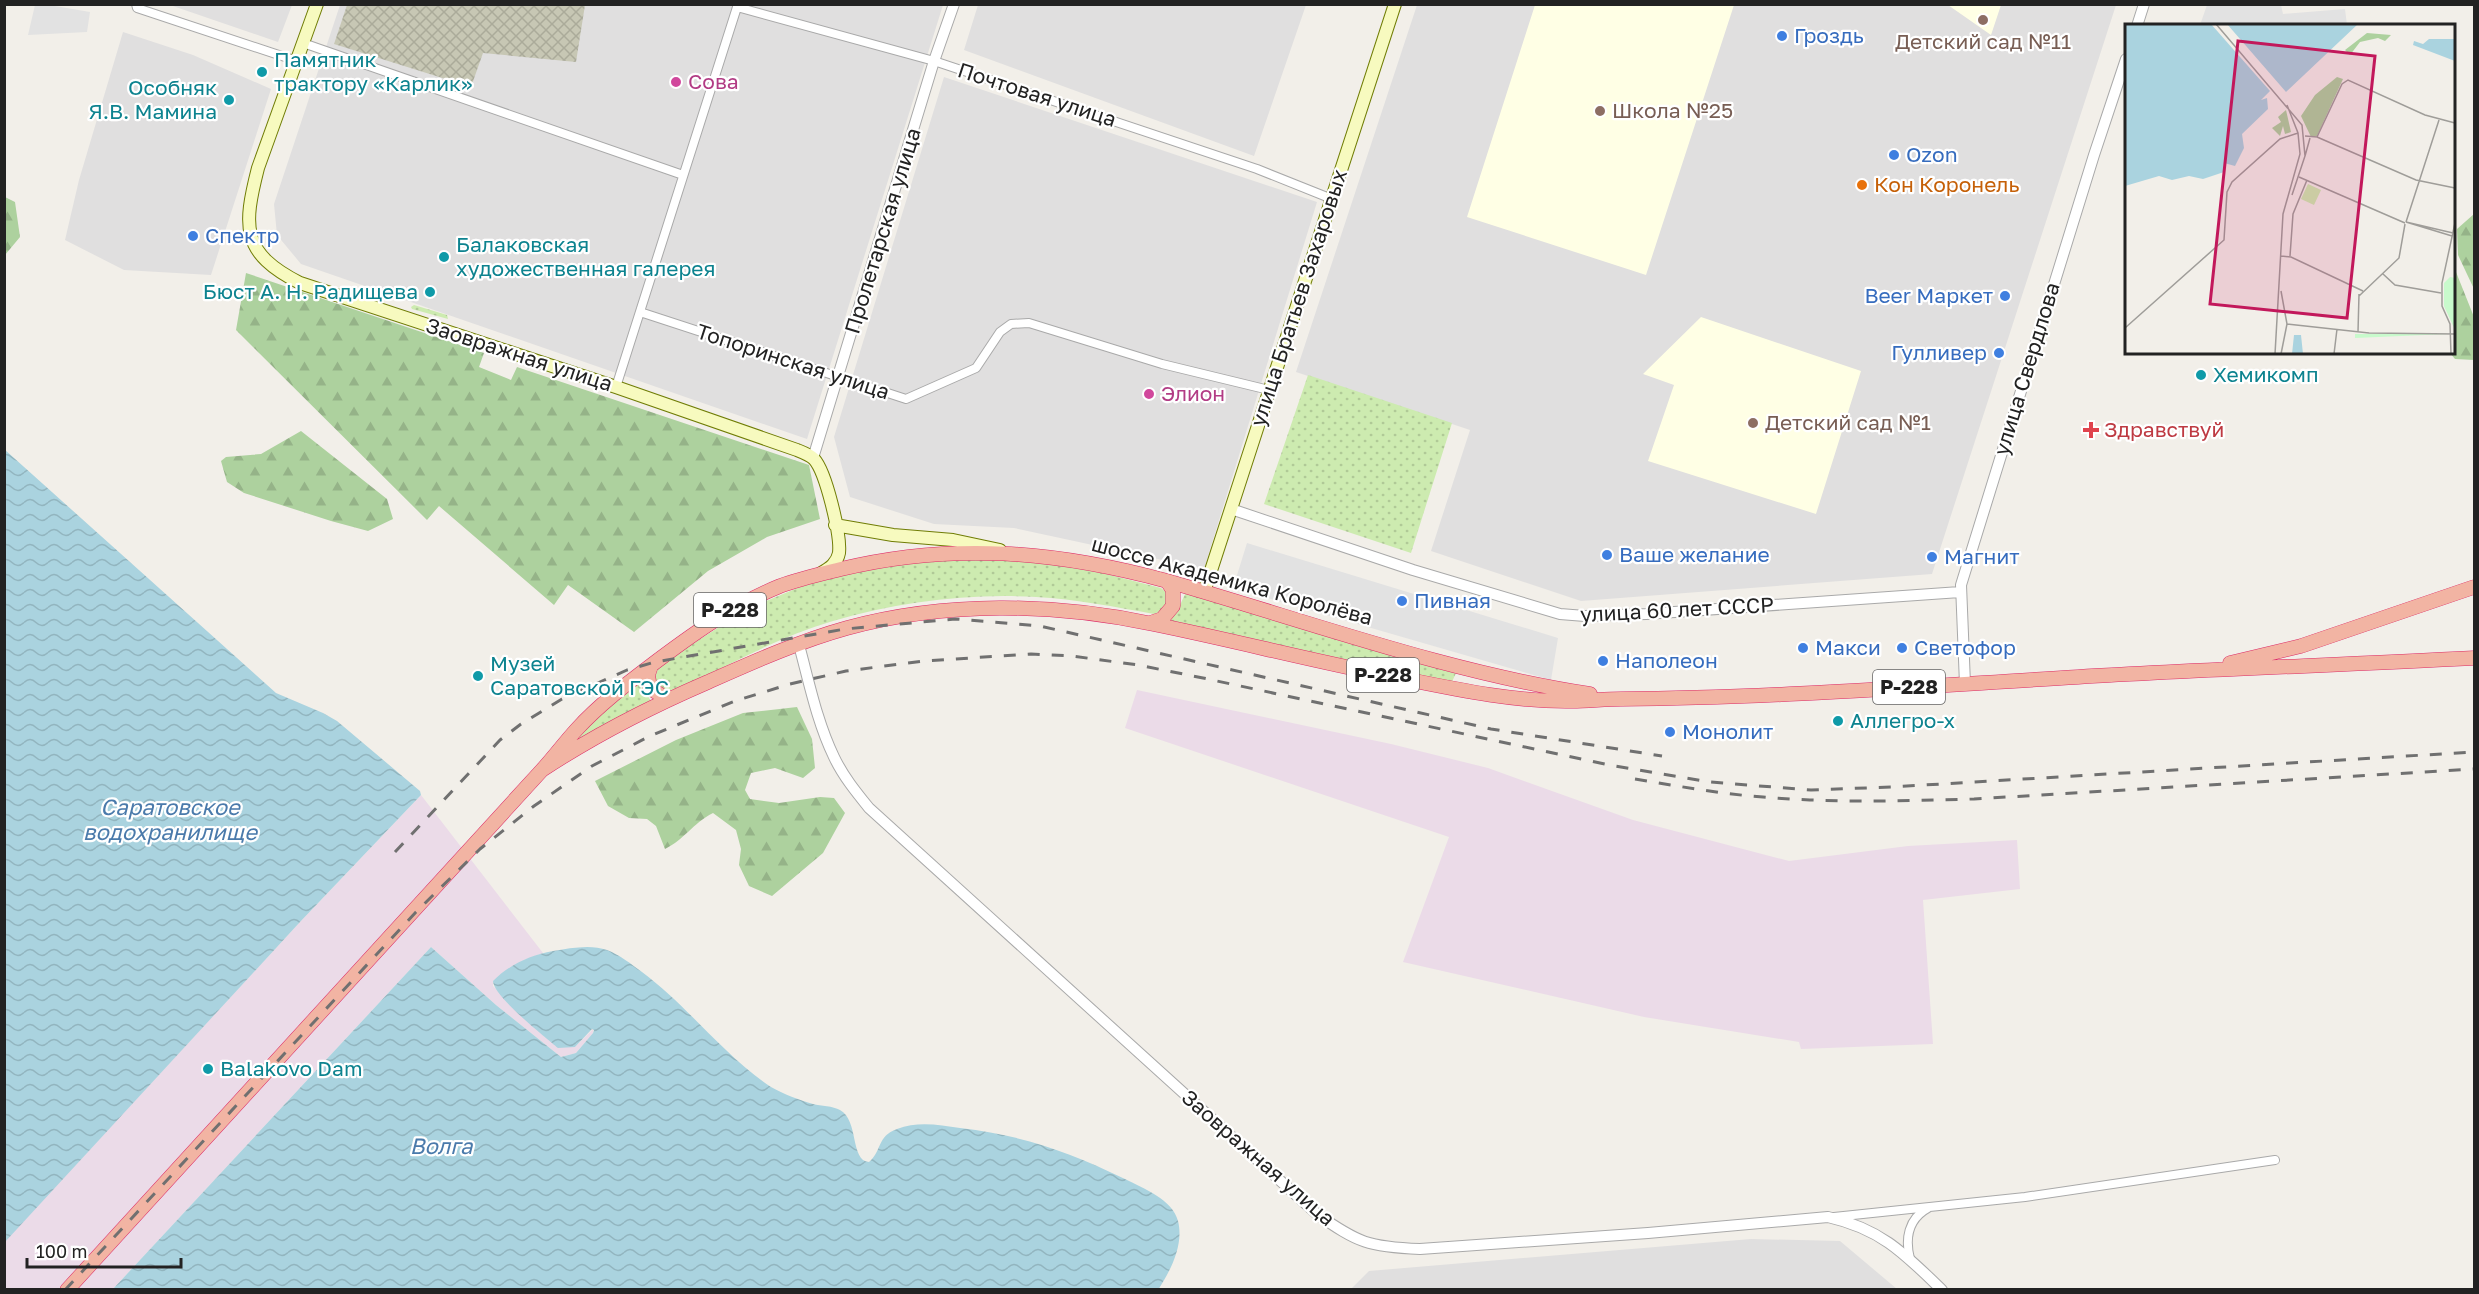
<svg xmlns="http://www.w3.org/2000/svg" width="2479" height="1294" font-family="'Golos Text',sans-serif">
<defs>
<pattern id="construction-cross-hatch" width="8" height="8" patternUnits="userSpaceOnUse" patternTransform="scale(1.5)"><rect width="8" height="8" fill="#c7c7b4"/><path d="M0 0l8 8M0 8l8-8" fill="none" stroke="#abab9a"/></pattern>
<pattern id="grass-dots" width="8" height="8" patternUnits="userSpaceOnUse" patternTransform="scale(1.5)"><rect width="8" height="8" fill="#cdebb0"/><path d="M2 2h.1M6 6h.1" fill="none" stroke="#b0c997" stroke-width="1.8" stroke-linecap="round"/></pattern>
<pattern id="forest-firs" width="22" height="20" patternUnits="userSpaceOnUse" patternTransform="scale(1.5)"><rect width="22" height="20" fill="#add19e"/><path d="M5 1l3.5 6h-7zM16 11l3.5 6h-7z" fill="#95b388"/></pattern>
<pattern id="water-waves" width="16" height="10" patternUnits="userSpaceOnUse" patternTransform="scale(1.5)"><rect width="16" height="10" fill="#aad3df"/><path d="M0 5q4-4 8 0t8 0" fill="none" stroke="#92b5bf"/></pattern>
</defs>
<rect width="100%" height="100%" fill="#f2efe9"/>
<path fill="#e0dfdf" d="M170,5H292L278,42Z
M340,5H943L807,439L301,264L277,235L274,204Z
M978,5V4L1306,5L1254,156L964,50Z
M1417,5H2116L1932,574L1581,601L1431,551L1470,430L1296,372Z
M123,32L193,55L271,89L211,275L124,270L65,240L79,180Z
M944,77L1317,202L1204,569L1014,528L934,524L850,497L834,437Z
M1751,1239L1840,1241L1897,1289H1351L1369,1271Z"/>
<path fill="#ebdbe8" d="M1137,690L1391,744L1488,768L1633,820L1789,861L1908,846L2017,840L2020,889L1923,900L1933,1044L1801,1049L1799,1042L1644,1017L1403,962L1449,837L1125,728Z
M421,795L543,953L524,960L493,981V986L545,1037L575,1047L593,1029V1033L576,1053L561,1057L496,1005L431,947L113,1289H5L4,1242L300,922Z"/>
<path fill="#ffffe5" d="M1535,5H1734L1646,275L1467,217Z
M1948,5H2001L1991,35Z
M1701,317L1861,371L1816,514L1648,461L1674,385L1643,374Z"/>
<path fill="url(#construction-cross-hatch)" d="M347,5V4L585,5L576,62L483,53L471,87L334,44Z"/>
<path fill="url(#grass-dots)" d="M414,305L447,315L448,319L412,309L411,307Z
M1308,375L1452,423L1411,553L1264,504Z
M959,557L1034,561L1087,569L1161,588L1167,593C1167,605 1166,610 1154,614C1115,607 1076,599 1036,597C968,593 898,602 833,621C778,637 726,666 675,692H664C651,683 654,675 661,664L749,608L800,587L854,570Z
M1186,592L1456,673L1451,684L1165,623L1180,605Z
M637,680L651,701L563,752L610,703Z"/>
<path fill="url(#forest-firs)" d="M5,197L15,202L20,237L5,255Z
M2474,214V289L2458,255L2457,229Z
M2454,267L2474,317V360L2455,359L2450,353L2454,352Z
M246,273L484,353L479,367L511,380L517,367L809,465L820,519L767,537L708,571L634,632L568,585L554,605L439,506L427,520L236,330Z
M301,431L387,499L393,519L368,531L331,521L244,493L227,482L221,461L226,457L261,454Z
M797,707L812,739L815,768L803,778L775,768L751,773L745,790L750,799L779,803L820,797L834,798L845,813L823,853L772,896L749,886L739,865L741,849L736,830L713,813C692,824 685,839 665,849L656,826L647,819L629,818L608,806L595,781L676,740L743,713Z"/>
<path fill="#e2e2e2" d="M35,5H49L90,12L87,32L28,35Z
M2207,5H2281L2283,14L2345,9L2347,25H2200Z
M1247,543L1558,638L1551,680L1233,588Z"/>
<path fill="url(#water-waves)" d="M4,449L276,693L323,713L337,721L420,791L421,795L300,922L5,1242Z
M431,947L496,1005L561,1057L576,1053L593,1033L594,1030L592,1029L575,1047L558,1048C545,1037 493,996 493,981C509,965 530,955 553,951C570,948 591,944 607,950C620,955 631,964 642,972C688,1006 723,1055 771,1087C783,1094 800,1100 813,1104C821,1106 833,1106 840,1110C859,1120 850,1161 869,1162C882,1151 877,1136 897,1129C918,1121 939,1125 960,1128C1025,1136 1067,1151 1125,1179C1143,1188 1173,1200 1178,1221C1184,1244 1171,1270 1158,1290L113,1289Z"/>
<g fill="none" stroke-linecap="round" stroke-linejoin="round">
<defs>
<path id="minor" d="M136,4L137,8L297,61
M737,7L934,61L1257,169L1332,199
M303,43L683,175
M640,312L906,399L976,368L1000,332L1011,324L1029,323L1162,364L1269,390
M616,387L738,4
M1834,1217L2025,1197L2275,1160
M1910,1259C1905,1239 1908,1219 1928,1208"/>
<path id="tertiary" d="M2137,26L2144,4
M813,458L934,61L954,4
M1231,509L1413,570L1560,614L1585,616L1646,614L1960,592
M799,645C809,682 817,722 834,757C843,776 856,792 869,808L1317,1214C1358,1243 1369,1247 1420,1249L1648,1233L1828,1217C1881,1229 1904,1253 1942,1290
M1965,684L1961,585L2094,155L2126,59"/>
<path id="secondary" d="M317,4L258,168C243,227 241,253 300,283L616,387L797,450C802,452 810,455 814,459C826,472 841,535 839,553C837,563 830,568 821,573
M835,525L893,535L953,540L1000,550
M1204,592L1395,4"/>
<path id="trunk" d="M1150,623L1162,619L1173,606V590L1167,581
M2230,663L2301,646L2474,587
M651,666L648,675L650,688L662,696L672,698
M542,770C595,735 650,707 708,682C753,662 800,641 847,628C946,601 1053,603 1153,624C1237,641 1320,663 1405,679C1459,690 1516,702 1572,701C1588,701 1605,699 1621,699C1773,698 1926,686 2078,677C2210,669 2342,665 2474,658
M67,1290L542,770C554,757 565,742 577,729C599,705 624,686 649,667C690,636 731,606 780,586C799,579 821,574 841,569C953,542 1056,551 1167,581C1307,621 1446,672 1590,694"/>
</defs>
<use href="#minor" stroke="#a9a9a9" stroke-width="10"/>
<use href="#tertiary" stroke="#a9a9a9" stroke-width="12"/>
<use href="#secondary" stroke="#707d05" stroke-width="14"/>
<use href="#trunk" stroke="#dc2a67" stroke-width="15"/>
<use href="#minor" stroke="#fff" stroke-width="8"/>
<use href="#tertiary" stroke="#fff" stroke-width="10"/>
<use href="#secondary" stroke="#f7fabf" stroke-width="12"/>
<use href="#trunk" stroke="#f2b4a3" stroke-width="14"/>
<path stroke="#707070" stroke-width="3" stroke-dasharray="12 12" stroke-linecap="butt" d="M1635,779C1678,786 1720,794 1763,797C1833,803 1903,801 1974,799L2474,769
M395,852L500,740L521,724L562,699L627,670L655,662L845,629L955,619L1040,626L1491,729L1662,756
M65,1290L416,912L480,849L534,806L592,766L650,736L735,701L790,684L846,671L924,661L1031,654L1072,656L1138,665L1203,678L1609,765L1710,782L1811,790L1891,787L2474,752"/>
</g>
<g fill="#8d6e63" stroke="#fff" stroke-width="2">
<circle cx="1983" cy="20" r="6"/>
<circle cx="1600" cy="111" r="6"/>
<circle cx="1753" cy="423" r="6"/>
</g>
<g fill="#3f7fe0" stroke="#fff" stroke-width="2">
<circle cx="1782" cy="36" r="6"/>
<circle cx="1894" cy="155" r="6"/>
<circle cx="193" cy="236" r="6"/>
<circle cx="2005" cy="296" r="6"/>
<circle cx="1999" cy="353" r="6"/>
<circle cx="1607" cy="555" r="6"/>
<circle cx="1932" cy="557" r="6"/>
<circle cx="1402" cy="601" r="6"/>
<circle cx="1803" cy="648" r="6"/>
<circle cx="1902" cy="648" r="6"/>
<circle cx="1603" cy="661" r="6"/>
<circle cx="1670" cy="732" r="6"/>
</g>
<g fill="#0f9aa8" stroke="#fff" stroke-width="2">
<circle cx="262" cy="72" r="6"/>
<circle cx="229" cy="100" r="6"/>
<circle cx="444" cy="257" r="6"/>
<circle cx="430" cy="292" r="6"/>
<circle cx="2201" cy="375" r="6"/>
<circle cx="478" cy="676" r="6"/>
<circle cx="1838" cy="721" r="6"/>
<circle cx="208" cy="1069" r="6"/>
</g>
<g fill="#d1479c" stroke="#fff" stroke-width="2">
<circle cx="676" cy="82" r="6"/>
<circle cx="1149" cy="394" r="6"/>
</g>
<circle fill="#e8710a" stroke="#fff" stroke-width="2" cx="1862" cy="185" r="6"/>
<path fill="#e0444e" stroke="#fff" stroke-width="2" d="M2088 421h6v6h6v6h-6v6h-6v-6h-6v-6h6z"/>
<g text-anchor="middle" stroke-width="4.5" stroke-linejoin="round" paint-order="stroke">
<g fill="#fff" stroke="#646464" stroke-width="1.5">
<rect x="694" y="593" width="72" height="34" rx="4.5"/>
<rect x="1347" y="658" width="72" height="34" rx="4.5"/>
<rect x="1873" y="670" width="72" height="34" rx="4.5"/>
</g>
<g font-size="20" font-weight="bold" fill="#222">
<text x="730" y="617">Р-228</text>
<text x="1383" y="682">Р-228</text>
<text x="1909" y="694">Р-228</text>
</g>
<g font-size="21" fill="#366cbe" stroke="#fff" text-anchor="start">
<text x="1794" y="43">Гроздь</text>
<text x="1906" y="162">Ozon</text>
<text x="205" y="243">Спектр</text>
<text x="1993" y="303" text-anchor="end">Beer Маркет</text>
<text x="1987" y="360" text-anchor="end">Гулливер</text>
<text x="1619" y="562">Ваше желание</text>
<text x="1944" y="564">Магнит</text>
<text x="1414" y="608">Пивная</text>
<text x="1815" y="655">Макси</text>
<text x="1914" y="655">Светофор</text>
<text x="1615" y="668">Наполеон</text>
<text x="1682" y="739">Монолит</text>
</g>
<g font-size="21" fill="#785e54" stroke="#fff" text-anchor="start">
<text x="1983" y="49" text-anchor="middle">Детский сад №11</text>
<text x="1612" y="118">Школа №25</text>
<text x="1765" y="430">Детский сад №1</text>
</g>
<g font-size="21" fill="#0d838f" stroke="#fff" text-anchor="start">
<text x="274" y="67">Памятник<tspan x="274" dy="24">трактору «Карлик»</tspan></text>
<text x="217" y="95" text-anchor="end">Особняк<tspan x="217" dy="24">Я.В. Мамина</tspan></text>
<text x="456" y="252">Балаковская<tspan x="456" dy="24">художественная галерея</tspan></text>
<text x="418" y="299" text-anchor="end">Бюст А. Н. Радищева</text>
<text x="2213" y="382">Хемикомп</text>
<text x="490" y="671">Музей<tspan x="490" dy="24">Саратовской ГЭС</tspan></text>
<text x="1850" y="728">Аллегро-х</text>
<text x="220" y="1076">Balakovo Dam</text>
</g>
<g font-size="21" fill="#b23c85" stroke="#fff" text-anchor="start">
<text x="688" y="89">Сова</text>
<text x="1161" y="401">Элион</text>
</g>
<g font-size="21" fill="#222" stroke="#fff">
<text transform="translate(1037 95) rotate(18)" y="7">Почтовая улица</text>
<text transform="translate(883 231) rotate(-73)" y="7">Пролетарская улица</text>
<text transform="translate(1299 298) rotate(-72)" y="7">улица Братьев Захаровых</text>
<text transform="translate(519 355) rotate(18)" y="7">Заовражная улица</text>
<text transform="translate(793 362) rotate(18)" y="7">Топоринская улица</text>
<text transform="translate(2027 369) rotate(-73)" y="7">улица Свердлова</text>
<text transform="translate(1232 581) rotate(15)" y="7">шоссе Академика Королёва</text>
<text transform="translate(1677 610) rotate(-3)" y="7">улица 60 лет СССР</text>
<text transform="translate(1258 1158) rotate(41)" y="7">Заовражная улица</text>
</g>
<g font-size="21" fill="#c56008" stroke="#fff" text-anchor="start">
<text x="1874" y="192">Кон Коронель</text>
</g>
<g font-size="21" fill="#be3a42" stroke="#fff" text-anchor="start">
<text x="2104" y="437">Здравствуй</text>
</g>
<g font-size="22" font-style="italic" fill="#4a7aab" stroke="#fff">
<text x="170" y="815">Саратовское<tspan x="170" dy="25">водохранилище</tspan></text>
<text x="441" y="1154">Волга</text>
</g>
</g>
<g transform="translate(2125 24)">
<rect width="330" height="330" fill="#f2efe9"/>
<path d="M183,160L196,166L189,181L176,175Z" fill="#cdebb0"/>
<path d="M242,9L266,11L260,17L253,14L235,18L225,31L220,26ZM212,53L218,55L192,112L186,113L176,92L190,71ZM161,86L166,108L160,110L158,102L155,112L147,104L156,98L153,93Z" fill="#add19e"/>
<path d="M325,253L330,254V306L319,282V259ZM230,310H323L230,314Z" fill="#c8facc"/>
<path d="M0,0H86L145,67L136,76L142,74L143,85L117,110L119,124L110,142L99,139V148L78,155L64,152L47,156L34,152L0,162ZM102,0H233L161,68ZM304,15H330V37L288,21L289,17L298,20ZM169,311H176L178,330H167Z" fill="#aad3df"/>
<path fill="none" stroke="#9f9d99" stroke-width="1.5" d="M91,0L177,101L180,132L167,171M180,112L192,113L217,60L223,56L300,91L330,99M192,113L291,156L330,164M180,132L185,114M174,153L280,199M281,198L314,96M327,212L281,198L328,209M156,232L166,233L238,267M165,232L168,190L182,156M258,250L270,261L316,269M156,267L162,300L156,330M234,272L274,234L280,200M162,300L244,309L330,310M0,304L99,216L102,168L107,158L155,115L173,109M233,308L234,270M150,330L158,190L175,130L173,109L162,81M209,330L212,305M326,330L325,300L317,282V259L330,199"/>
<path fill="#c2185b" fill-opacity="0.15" stroke="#c2185b" stroke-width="3" d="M113,17L250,32L222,294L85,280Z"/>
<rect width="330" height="330" fill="none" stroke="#222" stroke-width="3"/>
</g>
<rect width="2479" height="1294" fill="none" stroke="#222222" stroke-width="12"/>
<path d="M27 1258v9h154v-9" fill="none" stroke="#222222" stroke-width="3"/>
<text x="36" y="1258" font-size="18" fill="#222222" stroke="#ffffff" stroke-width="4.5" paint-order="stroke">100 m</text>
</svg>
